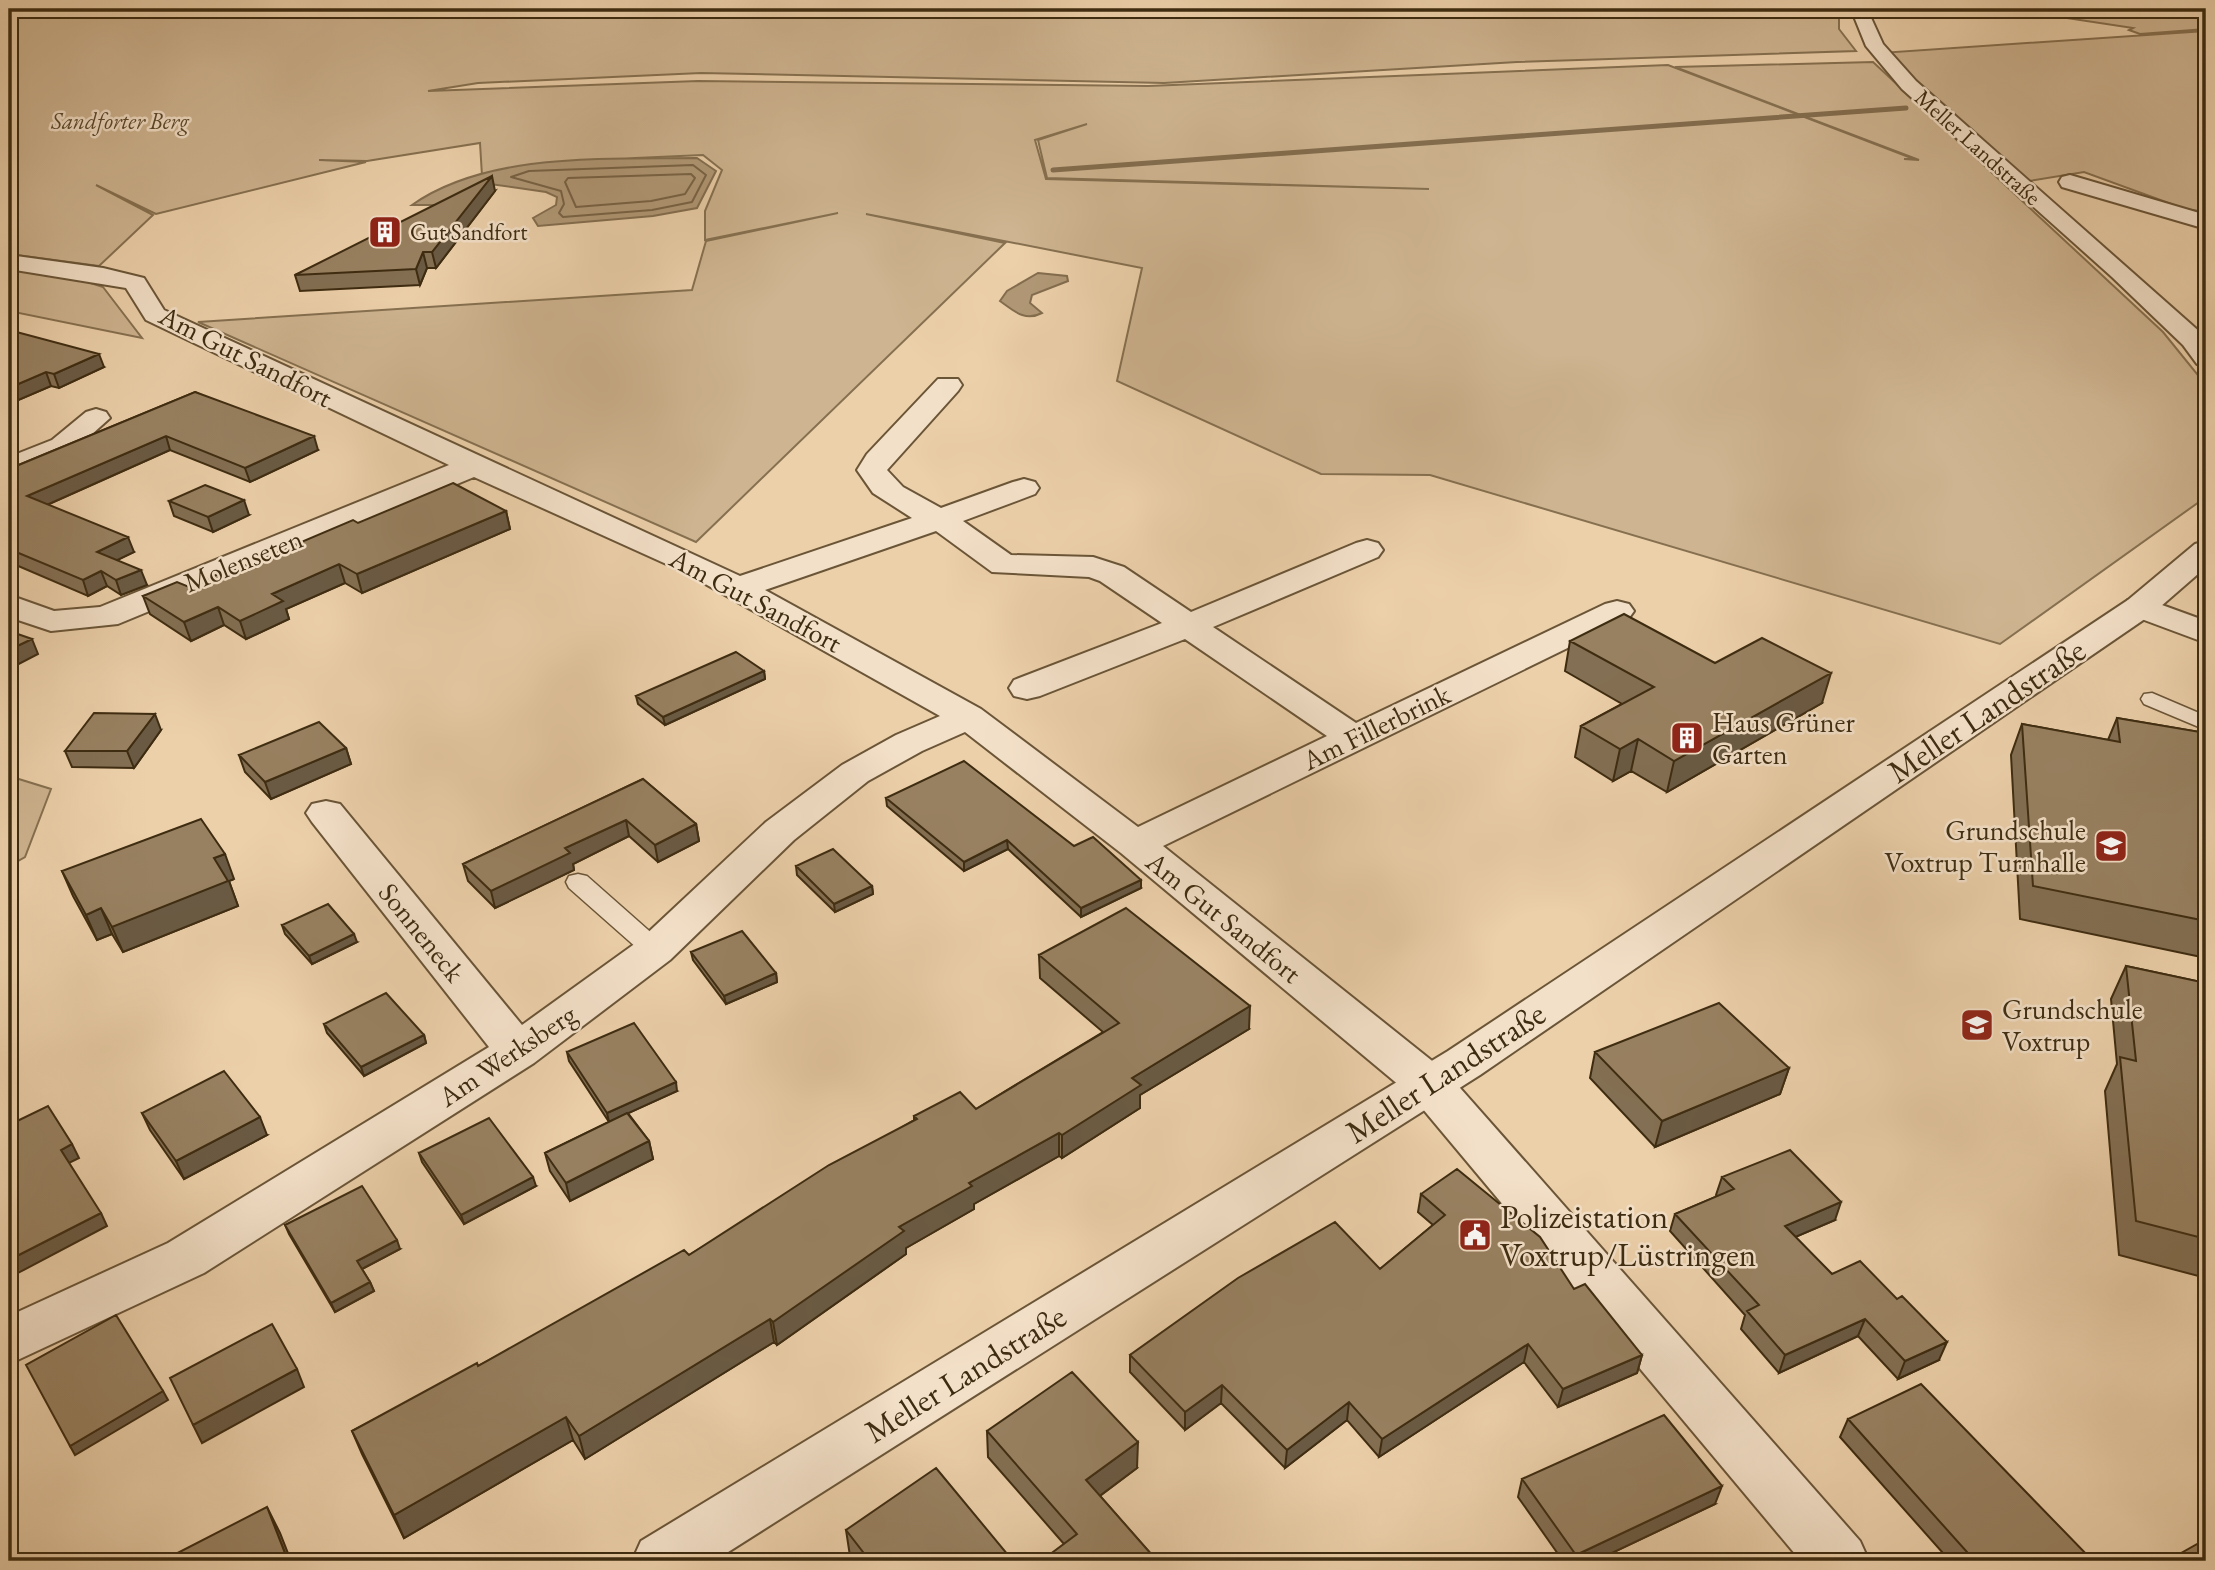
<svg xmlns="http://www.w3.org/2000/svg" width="2215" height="1570" font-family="'EB Garamond',serif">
<rect width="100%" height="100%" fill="#ecd0aa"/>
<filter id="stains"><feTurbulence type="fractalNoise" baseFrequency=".00286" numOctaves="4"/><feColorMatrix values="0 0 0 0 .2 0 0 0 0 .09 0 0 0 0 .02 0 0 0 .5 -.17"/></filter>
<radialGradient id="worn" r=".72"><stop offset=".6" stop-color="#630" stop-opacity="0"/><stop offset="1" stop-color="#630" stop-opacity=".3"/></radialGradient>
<path fill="#ceb490" stroke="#867050" stroke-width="2" fill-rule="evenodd" d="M40,9H1839V29L1856,51L1517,62L1164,83L701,73L478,83L428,91L698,81L1148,86L1668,65L1914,159H1904L1919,160L1675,67L1873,62L2163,332L2206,385V497L2000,644L1430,475L1321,474L1117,381L1142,268L866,214L1005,243L696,542L198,322L692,290L706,241L838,213L705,240V211L722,170L703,155L635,158L482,176L480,143L367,161L319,160L366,162L156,214L96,185L153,215L99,266L9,254V14L25,16ZM1087,124L1038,140L1047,178L1429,189L1046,179L1035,140Z
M2007,9H2156L2206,16V29L2140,34L2129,30L2133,28Z
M2206,31V212L2185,209L2084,172L2017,183L1880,53Z
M9,268L75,278L103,287L142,338L9,311Z
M9,776L51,789L25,857L9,866Z"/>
<path fill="#b19876" stroke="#836d4e" stroke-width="2" d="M697,158L716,171L697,208L653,216L538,226L533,218L556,205L557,197L546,192L490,184L437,205H412C487,152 607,159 697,158Z
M1038,273L1067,276L1068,281L1032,295L1030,303L1042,313C1025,322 1014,311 1000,301L1007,291Z"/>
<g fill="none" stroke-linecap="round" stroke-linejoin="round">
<path stroke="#786244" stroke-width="2" d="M693,165L706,175L692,202L652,210L563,217L559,213L564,204L561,191L511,177L529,171Z
M691,174L695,178L685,194L651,201L576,207L565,182L568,178Z"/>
<path stroke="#836d4e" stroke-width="5" d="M1053,170L1906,108"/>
<defs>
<path id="service" d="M2152,693L2206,716V730L2144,704L2141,699L2144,694Z
M578,874L587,876L664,944L668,950L664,956L655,959L646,956L569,888L566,882L569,876Z"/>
<path id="minor" d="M2070,175L2206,215V229L2062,187L2059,182L2062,177Z
M9,255L103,268L144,278L164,310L740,576L912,518L873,493L857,470L867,454L938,379H958L962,385L958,391L887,470L903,487L941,508L1013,482L1024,479L1035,482L1039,488L1035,494L963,521L1011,555L1093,557L1124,567L1191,612L1356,543L1367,540L1378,543L1383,550L1378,557L1213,627L1356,723L1605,604L1617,601L1629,604L1634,611L1629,618L1163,846L1446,1072L1860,1541L1869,1561H1801L1412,1096L1121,853L965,732L922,751L868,781L794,840L670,960L534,1063L204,1273L9,1364V1316L168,1243L489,1047L312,822L306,813L312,804L326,801L340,804L522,1025L640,940L766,822L842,765L896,735L940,716L684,572L474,477L118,624L51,631L9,617V595L54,611L100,607L449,465L146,320L126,288L9,269ZM936,531L992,572L1089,577L1100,581L1162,623L1014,680L1009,688L1014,696L1027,699L1040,696L1185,639L1327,736L1138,827L981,709L765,590Z
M96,409L106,412L110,418L72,452L9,477V457L52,440L86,412Z
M2140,597L2206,621V643L2128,614L2123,607L2128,600Z"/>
<path id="tertiary" d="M1851,9H1867L1883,44L1916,81L2201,333L2206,340V366L2197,364L2183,345L2112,277L1902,89L1866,46Z
M2206,541V567L2152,614L1480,1075L714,1561H632L641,1541L1448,1051L2128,600L2195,544Z"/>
</defs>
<use href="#service" stroke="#6a5537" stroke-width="3"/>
<use href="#minor" stroke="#6a5537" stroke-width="4"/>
<use href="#tertiary" stroke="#6a5537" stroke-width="4"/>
<use href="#service" fill="#f3e0c8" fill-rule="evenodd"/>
<use href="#minor" fill="#f3e0c8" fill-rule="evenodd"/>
<use href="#tertiary" fill="#f3e0c8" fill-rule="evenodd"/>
</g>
<path fill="#836f53" stroke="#3e2c11" stroke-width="2" d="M495,191L436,268H427L420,285L300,291L295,275Z
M9,330L104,367L59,388L51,386L9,404Z
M195,392L318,450L250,482L170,450L47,505L134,552L117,560L147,585L121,595L107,586L88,596L9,562V469Z
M169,501L249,515L213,532L174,516Z
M506,511L510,529L362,593L345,583L286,609L289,619L246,639L224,625L191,641L150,614L143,596L189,587L358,523Z
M1570,641L1715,663L1822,703L1667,792L1631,771L1613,781L1575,757L1581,726L1622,704L1565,671Z
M764,671L765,679L665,725L638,704L636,696Z
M2117,718L2206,733V958L2020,919L2011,755L2022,724L2108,740Z
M161,730L134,768L72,767L65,751Z
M346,748L351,764L271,799L245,772L239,755Z
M643,779L696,824L699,841L658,862L629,836L573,864L574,870L495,908L468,881L463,864Z
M886,798L1074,846L1141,888L1081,917L1008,849L964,871L887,806Z
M796,866L872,886L873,894L835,912L797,875Z
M62,871L234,879L229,881L238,906L123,952L112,934L97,940L73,896Z
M282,925L357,942L312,964L285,934Z
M691,952L776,973L777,982L726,1004L693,960Z
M1039,955L1249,1029L1140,1095V1108L1062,1158L1059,1156L974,1204V1209L906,1248V1254L777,1345L774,1342L585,1459L573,1440L404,1538L362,1454L352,1431L478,1366L689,1255L914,1120V1116L976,1109L1103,1032L1040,978Z
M2126,966L2206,983V1278L2119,1255L2105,1091L2117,1064L2111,999Z
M324,1024L424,1035L426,1043L364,1076L327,1033Z
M567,1052L677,1091L628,1113L649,1141L653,1159L570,1201L550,1171L545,1153L609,1122L569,1061Z
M1595,1052L1789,1068L1780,1094L1655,1147L1590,1078Z
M142,1113L267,1135L184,1179L150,1130Z
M419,1153L536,1186L464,1224L422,1162Z
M1722,1177L1835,1220L1795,1237L1832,1274L1939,1360L1898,1379L1858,1336L1779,1373L1741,1329L1745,1315L1670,1231L1675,1214L1718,1196L1716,1195Z
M1421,1194L1574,1289L1642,1355L1637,1373L1558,1407L1524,1362L1379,1457L1347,1420L1285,1468L1221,1403L1185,1430L1130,1372V1355L1380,1269L1433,1225L1418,1212Z
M285,1225L400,1249L362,1269L370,1282L374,1291L335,1312L289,1234Z
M1848,1419L2093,1561H1950L1840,1437Z
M987,1431L1137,1468L1100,1496L1152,1555L1064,1544L988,1457Z
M1522,1479L1715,1504L1595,1561H1563L1518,1497Z
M846,1530L1013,1561H854L850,1556Z"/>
<path fill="#6a5a44" stroke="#3e2c11" stroke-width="2" d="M492,176L495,191L436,268L432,252Z
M423,252L427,268L420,285L416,269Z
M99,354L104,367L59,388L54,374Z
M46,372L51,386L9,404V388Z
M166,436L170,450L33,511L27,496Z
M314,436L318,450L250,482L245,468Z
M244,500L249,515L213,532L208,517Z
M506,511L510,529L362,593L357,574Z
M128,537L134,552L103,567L97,552Z
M339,564L345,583L286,609L289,619L246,639L240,621L272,594Z
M141,570L147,585L121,595L116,580Z
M101,571L107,586L88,596L83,580Z
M218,607L224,625L191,641L184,622Z
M32,639L38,654L9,669V650Z
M764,671L765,679L665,725L663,717Z
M1831,673L1822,703L1667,792L1674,761Z
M155,714L161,730L134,768L127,751Z
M1638,739L1631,771L1613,781L1620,749Z
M346,748L351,764L271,799L265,782Z
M626,820L629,836L573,864L574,870L495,908L491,891L565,848Z
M696,824L699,841L658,862L655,845Z
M1007,840L1008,849L964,871V862Z
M225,854L234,879L229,881L238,906L123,952L112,927L214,858Z
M1141,880V888L1081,917V908Z
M872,886L873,894L835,912L834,904Z
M101,908L112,934L97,940L86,915Z
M354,934L357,942L312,964L309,956Z
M776,973L777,982L726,1004L724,996Z
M1250,1006L1249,1029L1140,1095V1108L1062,1158V1135L1132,1078Z
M424,1035L426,1043L364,1076L361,1067Z
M1789,1068L1780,1094L1655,1147L1662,1121Z
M676,1082L677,1091L609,1122L607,1113Z
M260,1117L267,1135L184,1179L176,1161Z
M1059,1133V1156L974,1204V1209L906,1248V1254L777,1345L773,1322L899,1227L969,1183Z
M649,1141L653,1159L570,1201L566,1183Z
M72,1144L79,1158L67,1164L61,1150Z
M533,1177L536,1186L464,1224L461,1215Z
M1841,1202L1835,1220L1779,1244L1785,1226Z
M101,1213L107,1226L18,1273L11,1259Z
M397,1240L400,1249L360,1270L357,1261Z
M370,1282L374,1291L335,1312L331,1303Z
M770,1319L774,1342L585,1459L579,1436Z
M1865,1319L1858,1336L1779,1373L1785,1355Z
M1947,1342L1939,1360L1898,1379L1905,1361Z
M1528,1344L1524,1362L1379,1457L1382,1439Z
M1642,1355L1637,1373L1558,1407L1563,1389Z
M297,1369L304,1387L202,1443L193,1425Z
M1222,1385L1221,1403L1185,1430V1412Z
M163,1391L168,1400L75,1455L70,1446Z
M1349,1402L1347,1420L1285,1468L1287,1450Z
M566,1417L573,1440L404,1538L394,1515Z
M1138,1442L1137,1468L1086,1506V1480Z
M1722,1486L1715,1504L1595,1561H1574L1576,1555Z
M267,1507L280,1533L291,1561H288Z
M1152,1555V1561H1144Z"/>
<path fill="#988161" stroke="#3e2c11" stroke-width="2" d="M492,176L432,252H423L416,269L295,275Z
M9,330L99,354L54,374L46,372L9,388Z
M195,392L314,436L245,468L166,436L27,496L128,537L97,552L141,570L116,580L101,571L83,580L9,549V469Z
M453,483L506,511L357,574L339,564L272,594L283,601L240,621L218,607L184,622L143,596L177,582L189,587L230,569L233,571L353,520L358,523Z
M205,485L244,500L208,517L169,501Z
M1624,614L1715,663L1762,638L1831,673L1674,761L1638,739L1620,749L1581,726L1654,687L1570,641Z
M9,631L32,639L9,650Z
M736,652L764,671L663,717L636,696Z
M94,713L155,714L127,751H65Z
M2117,718L2206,733V921L2033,886L2022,724L2120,742Z
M319,722L346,748L265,782L239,755Z
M964,761L1074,846L1093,837L1141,880L1081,908L1007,840L964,862L886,798Z
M643,779L696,824L655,845L626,820L565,848L570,853L491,891L463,864Z
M201,819L225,854L214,858L228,881L112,927L101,908L86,915L62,871Z
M833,849L872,886L834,904L796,866Z
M328,904L354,934L309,956L282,925Z
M1126,908L1250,1006L1132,1078L1141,1085L1062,1135L1059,1133L969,1183L972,1186L899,1227L904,1231L773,1322L770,1319L579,1436L566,1417L394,1515L352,1431L477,1363L478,1366L684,1250L689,1255L829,1165L917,1119L914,1116L960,1092L976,1109L1119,1023L1039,955Z
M742,931L776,973L724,996L691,952Z
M2126,966L2206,983V1239L2136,1221L2120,1057L2136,1061Z
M386,993L424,1035L361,1067L324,1024Z
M1719,1003L1789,1068L1662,1121L1595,1052Z
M634,1023L676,1082L607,1113L567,1052Z
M224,1071L260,1117L176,1161L142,1113Z
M48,1106L72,1144L61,1150L101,1213L11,1259L9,1256V1125Z
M627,1113L649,1141L566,1183L545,1153Z
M489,1118L533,1177L461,1215L419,1153Z
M1790,1150L1841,1202L1785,1226L1832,1274L1860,1261L1897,1299L1902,1296L1947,1342L1905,1361L1865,1319L1785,1355L1747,1311L1759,1305L1675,1214L1734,1189L1722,1177Z
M1457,1169L1540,1237L1574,1289L1585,1284L1642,1355L1563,1389L1528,1344L1382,1439L1349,1402L1287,1450L1222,1385L1185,1412L1130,1355L1238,1278L1335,1222L1380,1269L1445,1215L1421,1194Z
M362,1186L397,1240L357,1261L370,1282L331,1303L285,1225Z
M116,1315L163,1391L70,1446L26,1365Z
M272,1324L297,1369L193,1425L170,1378Z
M1072,1372L1138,1442L1086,1480L1152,1555L1144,1561H1041L1077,1534L987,1431Z
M1921,1384L2093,1561H1975L1848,1419Z
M1664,1415L1722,1486L1576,1555L1522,1479Z
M936,1468L1013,1561H870L846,1530Z
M267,1507L288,1561H162Z
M2199,1543L2206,1550V1561H2167Z"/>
<defs>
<symbol id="building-square" viewBox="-11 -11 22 22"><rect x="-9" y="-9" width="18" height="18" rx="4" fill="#8f2418" stroke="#f3e0c8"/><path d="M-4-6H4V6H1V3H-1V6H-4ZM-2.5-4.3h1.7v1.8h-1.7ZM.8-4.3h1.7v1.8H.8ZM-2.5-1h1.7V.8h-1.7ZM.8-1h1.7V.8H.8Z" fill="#fff"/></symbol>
<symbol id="school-square" viewBox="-11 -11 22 22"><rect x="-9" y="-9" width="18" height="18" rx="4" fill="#8f2418" stroke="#f3e0c8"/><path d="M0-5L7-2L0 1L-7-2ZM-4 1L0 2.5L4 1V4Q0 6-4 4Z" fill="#fff"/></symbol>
<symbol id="civic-square" viewBox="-11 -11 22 22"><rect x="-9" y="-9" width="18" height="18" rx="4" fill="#8f2418" stroke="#f3e0c8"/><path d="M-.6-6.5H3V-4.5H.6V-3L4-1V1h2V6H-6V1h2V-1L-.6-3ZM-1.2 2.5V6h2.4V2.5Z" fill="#fff"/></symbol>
</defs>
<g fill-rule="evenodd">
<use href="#building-square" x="366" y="213" width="38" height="38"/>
<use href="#building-square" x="1668" y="719" width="38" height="38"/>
<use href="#school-square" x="2092" y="827" width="38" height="38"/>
<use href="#school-square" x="1958" y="1006" width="38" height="38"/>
<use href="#civic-square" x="1456" y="1216" width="38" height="38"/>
</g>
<g text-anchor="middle" stroke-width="5" stroke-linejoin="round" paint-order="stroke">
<g font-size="23" font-style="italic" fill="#5b472a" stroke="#f3e0c8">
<text x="120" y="129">Sandforter Berg</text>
</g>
<g font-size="23" fill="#3e2c11" stroke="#f3e0c8">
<text transform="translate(1978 147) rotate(42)" y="8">Meller Landstraße</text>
</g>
<g font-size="23" fill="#3e2c11" stroke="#f3e0c8" text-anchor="start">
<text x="410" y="240">Gut Sandfort</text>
</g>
<g font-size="28" fill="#3e2c11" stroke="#f3e0c8">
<text transform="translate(246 356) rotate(27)" y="10">Am Gut Sandfort</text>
<text transform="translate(243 560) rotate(-22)" y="10">Molenseten</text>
<text transform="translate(756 600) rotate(28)" y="10">Am Gut Sandfort</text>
<text transform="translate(1376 727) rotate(-26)" y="10">Am Fillerbrink</text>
<text transform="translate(1224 917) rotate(39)" y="10">Am Gut Sandfort</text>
<text transform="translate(422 932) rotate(51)" y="10">Sonneneck</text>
<text transform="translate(507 1055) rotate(-34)" y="10">Am Werksberg</text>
</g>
<g font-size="28" fill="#3e2c11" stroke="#f3e0c8" text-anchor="start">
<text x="1712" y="732">Haus Grüner<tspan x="1712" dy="32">Garten</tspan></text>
<text x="2086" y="840" text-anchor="end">Grundschule<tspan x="2086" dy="32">Voxtrup Turnhalle</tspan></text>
<text x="2002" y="1019">Grundschule<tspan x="2002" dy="32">Voxtrup</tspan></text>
</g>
<g font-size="33" fill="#3e2c11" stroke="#f3e0c8">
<text transform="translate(1986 710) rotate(-34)" y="12">Meller Landstraße</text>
<text transform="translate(1445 1072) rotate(-33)" y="12">Meller Landstraße</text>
<text transform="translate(965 1373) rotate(-32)" y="12">Meller Landstraße</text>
</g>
<g font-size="33" fill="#3e2c11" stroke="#f3e0c8" text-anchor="start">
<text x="1500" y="1228">Polizeistation<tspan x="1500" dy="38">Voxtrup/Lüstringen</tspan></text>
</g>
</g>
<rect width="2215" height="1570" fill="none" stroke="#ecd0aa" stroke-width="35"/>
<rect x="10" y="10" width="2194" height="1549" fill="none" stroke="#3e2c11" stroke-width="3.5"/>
<rect x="18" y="18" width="2180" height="1535" fill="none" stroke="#3e2c11" stroke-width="2"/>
<rect width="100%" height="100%" filter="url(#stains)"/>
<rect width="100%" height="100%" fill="url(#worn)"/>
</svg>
